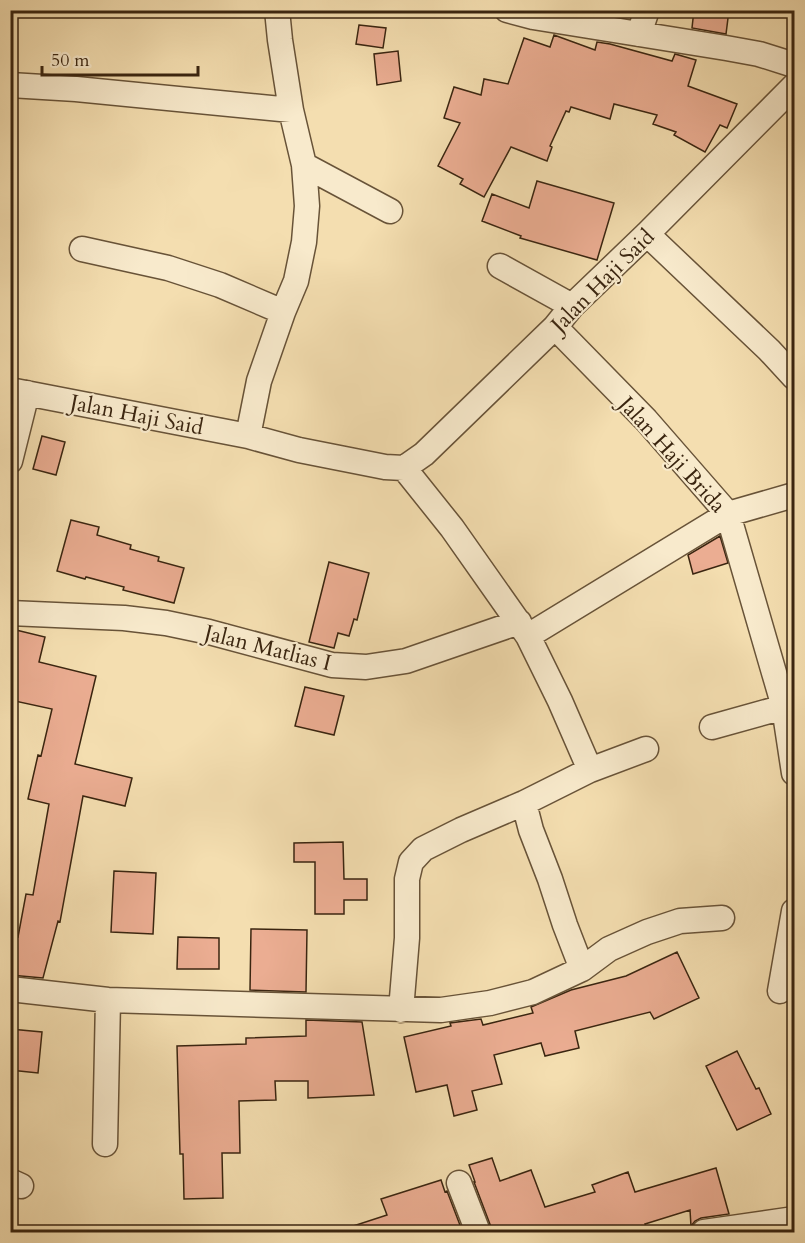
<svg xmlns="http://www.w3.org/2000/svg" width="805" height="1243" font-family="Cardo,serif">
<rect width="100%" height="100%" fill="#f4deb0"/>
<filter id="stains"><feTurbulence type="fractalNoise" baseFrequency=".00333" numOctaves="4"/><feColorMatrix values="0 0 0 0 .2 0 0 0 0 .09 0 0 0 0 .02 0 0 0 .5 -.17"/></filter>
<radialGradient id="worn" r=".72"><stop offset=".6" stop-color="#630" stop-opacity="0"/><stop offset="1" stop-color="#630" stop-opacity=".3"/></radialGradient>
<path fill="#ebad92" stroke="#3a2510" stroke-width="1.5" d="M694,10H729L726,34L692,28Z
M359,25L386,28L383,48L356,44Z
M554,35L595,50L597,42L610,44L672,61L675,54L696,60L688,86L737,104L727,128L720,125L705,152L674,135L676,132L653,124L657,115L614,104L610,119L571,107L569,112L566,111L550,146L552,147L547,161L511,147L484,197L460,184L463,179L438,166L460,123L444,118L454,87L481,95L484,79L508,84L524,38L550,47Z
M398,51L401,81L377,85L374,54Z
M537,181L614,203L597,260L520,238L521,236L482,221L492,194L529,208Z
M42,436L65,442L56,475L33,469Z
M71,520L99,527L97,535L131,545L130,549L159,557L158,561L184,568L174,603L123,590L124,587L86,577L85,579L57,571Z
M720,536L728,563L693,574L688,555Z
M329,562L369,573L357,620L354,619L349,636L338,633L334,648L309,642Z
M16,630L45,637L39,662L96,676L75,764L132,778L125,806L83,796L60,922L58,921L43,978L10,975V935L18,937L26,894L33,895L49,804L28,799L38,755L41,756L52,709L10,700V652Z
M305,687L344,696L334,735L295,726Z
M343,842L344,879H367V900H344V914H315V862H294V843Z
M114,871L156,873L153,934L111,932Z
M251,929L307,930L306,992L250,990Z
M178,937L219,938V969H177Z
M677,952L699,998L654,1019L650,1012L575,1031L579,1048L545,1056L541,1043L494,1055L502,1084L472,1091L477,1110L454,1116L447,1085L416,1092L404,1037L451,1026L450,1023L481,1019L483,1025L533,1013L531,1007L571,990L626,976Z
M306,1020L362,1022L374,1095L308,1098V1081H275L276,1100L239,1101L240,1153H222L223,1198L184,1199L183,1154H180L177,1046L246,1044V1038L306,1036Z
M10,1029L42,1032L38,1073L10,1070Z
M737,1051L756,1089L759,1088L771,1114L737,1130L706,1066Z
M492,1158L500,1181L531,1170L545,1207L595,1192L592,1185L628,1172L635,1192L716,1168L729,1214L701,1218L695,1221L691,1226L690,1210L645,1224L649,1233H492L491,1227L474,1182H475L469,1165Z
M441,1180L445,1192L447,1191L463,1233H345L344,1229L387,1215L381,1199Z"/>
<g fill="none" stroke-linecap="round" stroke-linejoin="round">
<defs>
<path id="minor" d="M507,10L533,17L726,48L759,54L794,65
M639,34L647,10
M10,85L76,89L291,110
M304,165L390,211
M647,234L769,350L794,377
M82,249L168,268L220,285L283,312
M500,266L572,306
M555,327L646,420L728,514L784,707
M10,390L248,436L299,450L385,467L404,468L424,454L555,327L572,306L647,234L794,86
M248,436L259,381L283,312L296,281L304,242L307,206L304,165L291,110L280,40L277,10
M10,461L27,393
M404,468L452,528L528,636L560,701L590,770
M10,613L124,618L166,623L209,632L332,665L366,667L406,661L519,622
M528,636L728,514L794,495
M712,727L784,707L794,773
M524,803L531,830L550,879L565,925L582,969L609,949L647,932L680,921L722,918
M10,989L108,1000L441,1010L490,1003L533,992L582,969
M780,991L794,911
M401,1010L407,938V879L411,862L423,849L461,830L524,803L590,770L646,749
M105,1144L108,1000
M10,1181L21,1186
M459,1183L478,1232
M704,1232L794,1219"/>
</defs>
<use href="#minor" stroke="#685338" stroke-width="27"/>
<use href="#minor" stroke="#f8eacc" stroke-width="24"/>
</g>
<g text-anchor="middle" stroke-width="4.5" stroke-linejoin="round" paint-order="stroke">
<g font-size="22" fill="#3a2510" stroke="#f8eacc">
<text transform="translate(602 280) rotate(-45)" y="8">Jalan Haji Said</text>
<text transform="translate(137 414) rotate(11)" y="8">Jalan Haji Said</text>
<text transform="translate(673 454) rotate(48)" y="8">Jalan Haji Brida</text>
<text transform="translate(268 647) rotate(14)" y="8">Jalan Matlias I</text>
</g>
</g>
<rect width="805" height="1243" fill="none" stroke="#f4deb0" stroke-width="36"/>
<rect x="12" y="12" width="781" height="1219" fill="none" stroke="#3a2510" stroke-width="3"/>
<rect x="18" y="18" width="769" height="1207" fill="none" stroke="#3a2510" stroke-width="1.5"/>
<path d="M42 66v9h156v-9" fill="none" stroke="#3a2510" stroke-width="3"/>
<text x="51" y="66" font-size="18" fill="#3a2510" stroke="#f8eacc" stroke-width="4.5" paint-order="stroke">50 m</text>
<rect width="100%" height="100%" filter="url(#stains)"/>
<rect width="100%" height="100%" fill="url(#worn)"/>
</svg>
